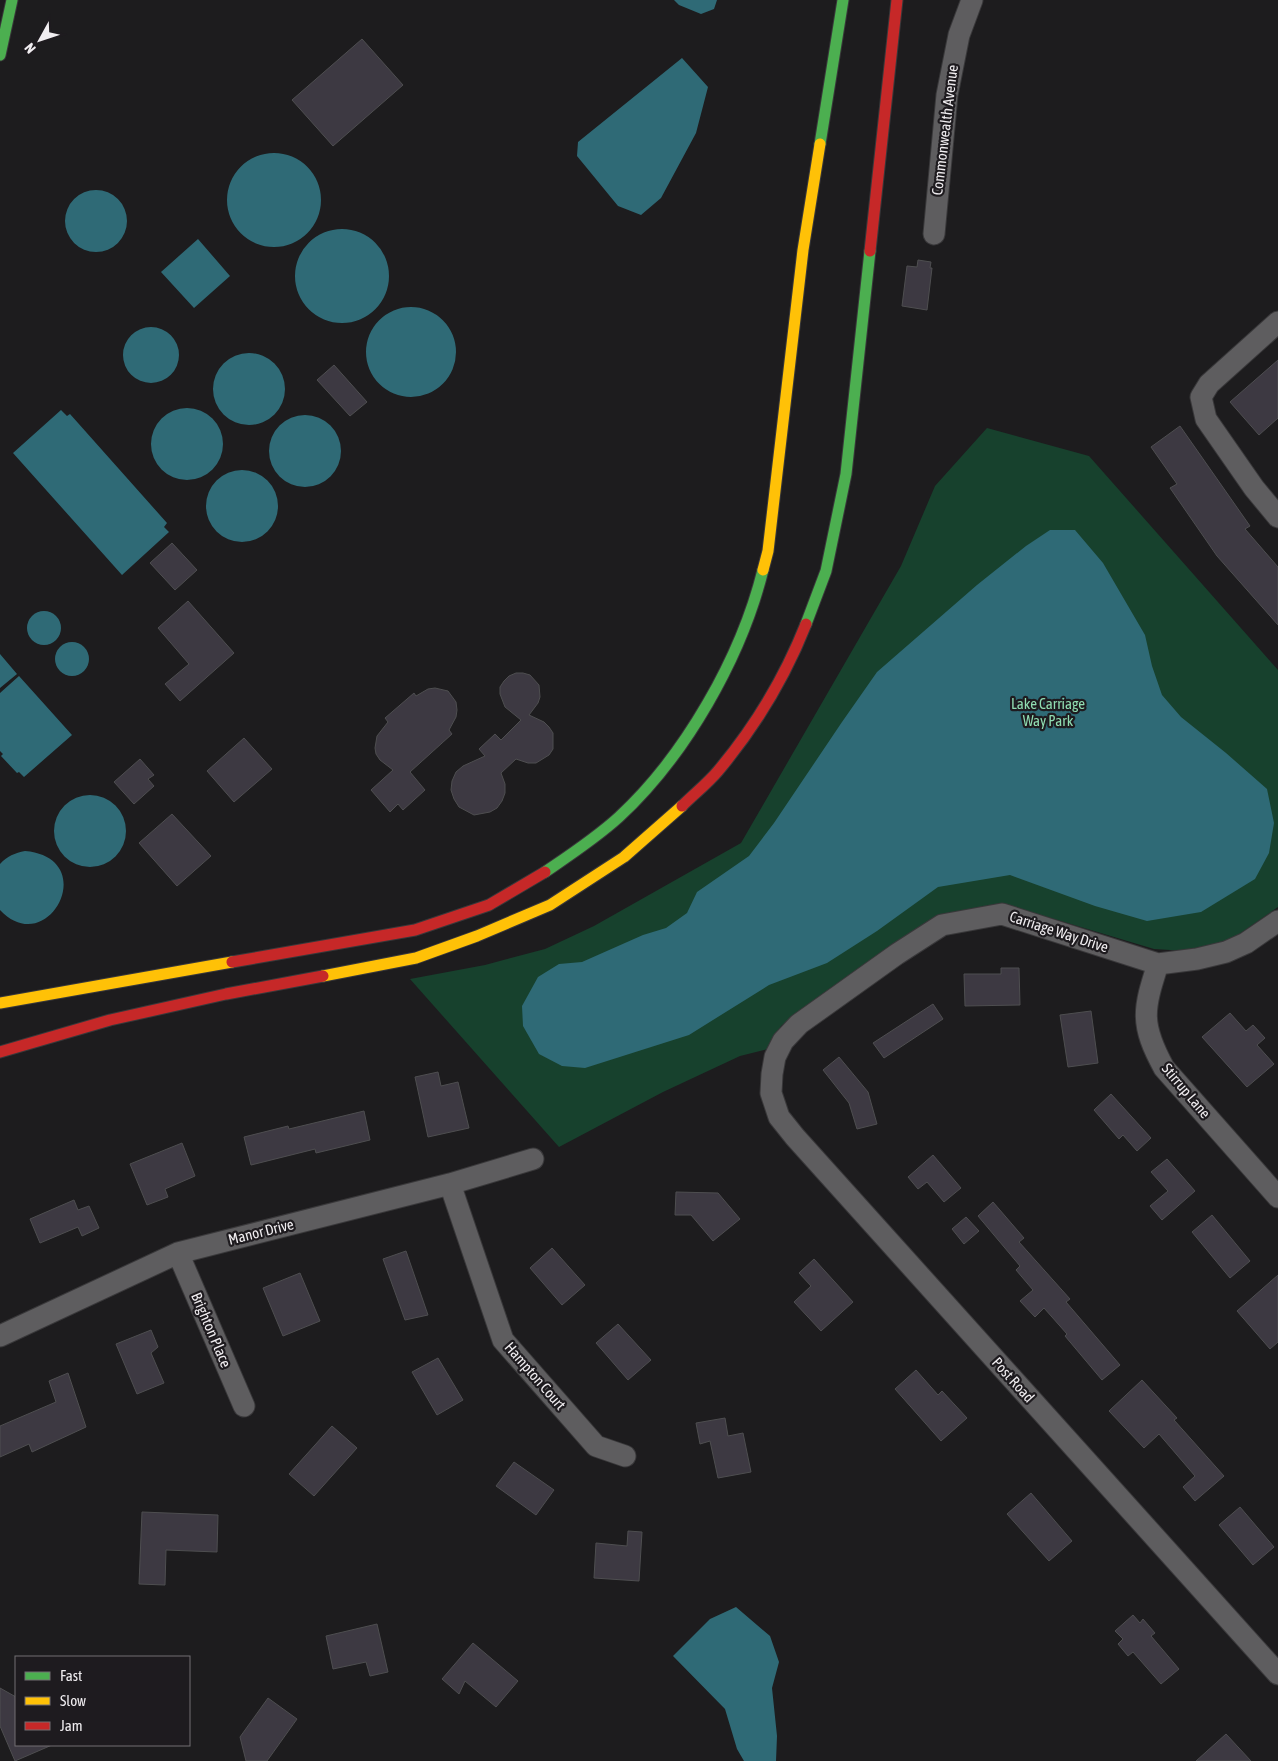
<svg xmlns="http://www.w3.org/2000/svg" width="1278" height="1761" font-family="'Asap Condensed',sans-serif">
<rect width="100%" height="100%" fill="#1d1c1e"/>
<path fill="#17412d" d="M987,428L1089,456L1278,670V907L1235,937L1211,947L1186,951L1154,949L1024,910L943,916L914,930L809,1004L781,1026L768,1049L740,1056L663,1092L559,1147L410,979L485,965L545,949L594,926L741,843L901,566L935,486Z"/>
<path fill="#2f6a76" d="M674,0H717L714,9L701,14L679,5Z
M682,58L708,87L696,133L661,198L641,215L618,206L577,156L578,142Z
M227 200a47 47 0 1 1 94 0a47 47 0 1 1-94 0Z
M65 221a31 31 0 1 1 62 0a31 31 0 1 1-62 0Z
M295 276a47 47 0 1 1 94 0a47 47 0 1 1-94 0Z
M198,239L230,276L194,308L161,272Z
M366 352a45 45 0 1 1 90 0a45 45 0 1 1-90 0Z
M123 355a28 28 0 1 1 56 0a28 28 0 1 1-56 0Z
M213 389a36 36 0 1 1 72 0a36 36 0 1 1-72 0Z
M151 444a36 36 0 1 1 72 0a36 36 0 1 1-72 0Z
M61,410L67,416L70,414L167,523L164,527L169,532L122,575L13,453Z
M269 451a36 36 0 1 1 72 0a36 36 0 1 1-72 0Z
M206 506a36 36 0 1 1 72 0a36 36 0 1 1-72 0Z
M1050,530H1075L1103,563L1145,635L1152,666L1162,695L1181,717L1226,753L1267,789L1274,823L1269,853L1255,879L1201,912L1147,921L1095,906L1010,875L938,887L877,931L827,963L769,985L689,1035L585,1068L562,1066L539,1054L523,1026L522,1006L538,977L559,964L582,962L643,935L666,928L687,913L697,892L749,856L774,823L842,722L877,672L977,585L1026,546Z
M27 628a17 17 0 1 1 34 0a17 17 0 1 1-34 0Z
M55 659a17 17 0 1 1 34 0a17 17 0 1 1-34 0Z
M0,654L17,674L0,688Z
M19,676L72,735L24,777L19,772L17,773L1,756L3,754L0,751V693Z
M54 831a36 36 0 1 1 72 0a36 36 0 1 1-72 0Z
M25,851C102,858 48,961 0,910V864C7,856 15,853 25,851Z
M736,1607L770,1636L779,1662L772,1688L777,1736L776,1761H744L737,1749L725,1709L673,1656L710,1619Z"/>
<path fill="#3d3942" stroke="#4e4e50" d="M362,39L403,85L333,146L292,100Z
M918,260L931,262L930,268H932L927,310L902,306L907,266L917,267Z
M1278,360V418L1259,435L1230,402Z
M334,365L367,402L350,416L317,380Z
M1180,426L1250,526L1245,529L1278,567V625L1217,556L1170,488L1177,484L1151,447Z
M172,543L197,570L175,590L150,563Z
M188,601L234,653L180,701L165,684L189,664L158,628Z
M516,673H523L530,675L539,685L540,697L538,703L529,715L544,722L549,727L553,733V749L549,755L536,763H528L516,759L501,773L505,784V793L502,801L497,808L490,812L474,815L459,807L454,799L451,790L452,781L456,772L463,766L485,756L479,749L495,734L501,740L521,720L505,707L500,694V687L504,681L509,676Z
M435,688L448,691L456,702L457,710L456,717L449,730L452,734L410,772L425,790L403,810L398,804L390,812L371,790L393,770L380,760L376,754L375,748L377,736L388,722L385,718L414,693L416,696L428,689Z
M244,738L272,769L234,802L207,771Z
M140,759L154,775L148,779L154,786L134,804L114,782Z
M172,814L211,856L177,886L139,843Z
M1001,968H1019L1020,1005L965,1006L964,974H1001Z
M933,1004L943,1019L884,1058L873,1043Z
M1091,1011L1098,1063L1068,1067L1060,1015Z
M1230,1013L1246,1031L1253,1025L1265,1038L1257,1045L1274,1064L1247,1087L1202,1037Z
M839,1057L868,1092L877,1124L857,1129L849,1103L823,1070Z
M438,1072L441,1086L458,1082L469,1128L428,1137L415,1077Z
M1111,1094L1151,1138L1137,1151L1123,1135L1119,1139L1094,1110Z
M364,1111L370,1140L316,1153L315,1149L251,1165L244,1137L288,1126L289,1129Z
M182,1143L195,1176L165,1189L168,1197L147,1205L130,1164Z
M933,1155L961,1188L944,1202L927,1182L918,1189L908,1177Z
M1167,1159L1195,1191L1162,1220L1150,1206L1168,1191L1151,1172Z
M676,1192L718,1193L740,1219L713,1241L691,1215H675Z
M74,1200L78,1210L89,1206L99,1228L82,1236L78,1227L40,1243L30,1219Z
M993,1202L1024,1238L1019,1242L1070,1299L1066,1302L1120,1365L1102,1380L1065,1336L1067,1334L1044,1308L1035,1317L1020,1301L1033,1290L1016,1270L1020,1266L978,1216Z
M1212,1215L1250,1261L1230,1278L1192,1232Z
M966,1217L979,1231L964,1244L952,1229Z
M552,1248L585,1285L562,1305L530,1268Z
M406,1251L428,1315L405,1320L383,1259Z
M814,1259L853,1302L821,1331L794,1302L811,1286L799,1273Z
M300,1273L320,1321L283,1336L263,1288Z
M1278,1275V1342L1270,1349L1237,1311Z
M618,1324L651,1360L628,1380L596,1343Z
M151,1330L158,1347L151,1353L164,1383L137,1394L116,1344Z
M438,1358L463,1400L437,1415L412,1372Z
M916,1370L938,1395L942,1391L967,1418L941,1441L895,1389Z
M68,1373L86,1427L32,1452L29,1444L0,1457V1426L56,1402L49,1381Z
M1142,1380L1177,1418L1174,1420L1224,1476L1195,1501L1183,1487L1195,1476L1159,1434L1144,1448L1109,1411Z
M725,1418L728,1436L743,1433L751,1472L718,1478L710,1441L700,1444L696,1423Z
M332,1426L357,1448L314,1496L289,1474Z
M514,1462L554,1490L536,1515L496,1486Z
M1031,1493L1072,1541L1049,1561L1007,1514Z
M1240,1507L1274,1547L1253,1565L1219,1525Z
M142,1512L218,1515L217,1552L166,1550L165,1585L139,1584Z
M628,1531L642,1532L639,1581L594,1578L596,1543L627,1546Z
M1133,1615L1140,1623L1143,1619L1155,1633L1151,1636L1179,1669L1161,1684L1133,1652L1128,1656L1118,1644L1123,1639L1115,1631Z
M377,1624L388,1672L370,1676L366,1662L333,1669L326,1636Z
M473,1643L518,1681L496,1707L465,1681L459,1694L442,1679Z
M0,1688L16,1697V1745H52L15,1761L0,1726Z
M268,1698L297,1719L267,1761H246L240,1737Z
M1226,1734L1251,1761H1196Z"/>
<g fill="none" stroke-linecap="round" stroke-linejoin="round">
<defs>
<path id="street" d="M934,234L947,95L959,35L972,0
M1278,322L1209,384L1201,397L1206,419L1254,488L1278,517
M1278,921L1246,943L1226,952L1197,959L1158,964L1002,914L942,925L897,954L799,1024L783,1041L775,1057L772,1074L771,1093L779,1117L795,1137L1278,1674
M1158,964C1143,1010 1140,1024 1164,1068L1278,1197
M450,1184L503,1340L596,1446L625,1456
M178,1253L244,1406
M0,1336L178,1253L450,1184L533,1159"/>
<path id="fast" d="M0,55L12,0
M820,144L843,0
M806,624L826,571L846,474L870,251
M545,872C570,855 596,838 619,817C685,756 741,658 763,570"/>
<path id="slow" d="M763,570L768,551L803,250L820,144
M323,976L416,958L477,936L550,905L624,857L682,806
M0,1003L232,962"/>
<path id="jam" d="M870,251L897,0
M682,806C694,794 707,784 718,771C754,728 785,677 806,624
M232,962L415,930L489,905L545,872
M0,1052L110,1020L226,994L323,976"/>
</defs>
<use href="#street" stroke="#39383a" stroke-width="23"/>
<use href="#fast" stroke="#39383a" stroke-width="13"/>
<use href="#slow" stroke="#39383a" stroke-width="13"/>
<use href="#jam" stroke="#39383a" stroke-width="13"/>
<use href="#street" stroke="#5e5d5f" stroke-width="21"/>
<use href="#fast" stroke="#4caf50" stroke-width="11"/>
<use href="#slow" stroke="#ffc107" stroke-width="11"/>
<use href="#jam" stroke="#c62828" stroke-width="11"/>
</g>
<g text-anchor="middle" stroke-width="4.5" stroke-linejoin="round" paint-order="stroke">
<g font-size="15" fill="#f0edf0" stroke="#1e1b1f">
<text transform="translate(945 130) rotate(-83)" y="5">Commonwealth Avenue</text>
<text transform="translate(1059 932) rotate(18)" y="5">Carriage Way Drive</text>
<text transform="translate(1186 1091) rotate(50)" y="5">Stirrup Lane</text>
<text transform="translate(261 1232) rotate(-14)" y="5">Manor Drive</text>
<text transform="translate(211 1330) rotate(67)" y="5">Brighton Place</text>
<text transform="translate(535 1376) rotate(49)" y="5">Hampton Court</text>
<text transform="translate(1013 1380) rotate(48)" y="5">Post Road</text>
</g>
<g font-size="15" fill="#90ddb2" stroke="#1e1b1f">
<text x="1048" y="709">Lake Carriage<tspan x="1048" dy="17">Way Park</tspan></text>
</g>
</g>
<rect x="15" y="1656" width="175" height="90" fill="#1e1b1f" stroke="#726f73"/>
<rect x="25" y="1672" width="25" height="8" fill="#4caf50" stroke="#726f73"/>
<text x="60" y="1681" font-size="15" fill="#f0edf0">Fast</text>
<rect x="25" y="1697" width="25" height="8" fill="#ffc107" stroke="#726f73"/>
<text x="60" y="1706" font-size="15" fill="#f0edf0">Slow</text>
<rect x="25" y="1722" width="25" height="8" fill="#c62828" stroke="#726f73"/>
<text x="60" y="1731" font-size="15" fill="#f0edf0">Jam</text>
<g transform="translate(40 40) rotate(230)" stroke="#1e1b1f" stroke-width="4" paint-order="stroke">
<path d="M0-4L9 19L0 12L-9 19Z" fill="#f0edf0"/>
<text y="-8" font-size="14" font-weight="bold" text-anchor="middle" fill="#f0edf0">N</text>
</g>
</svg>
